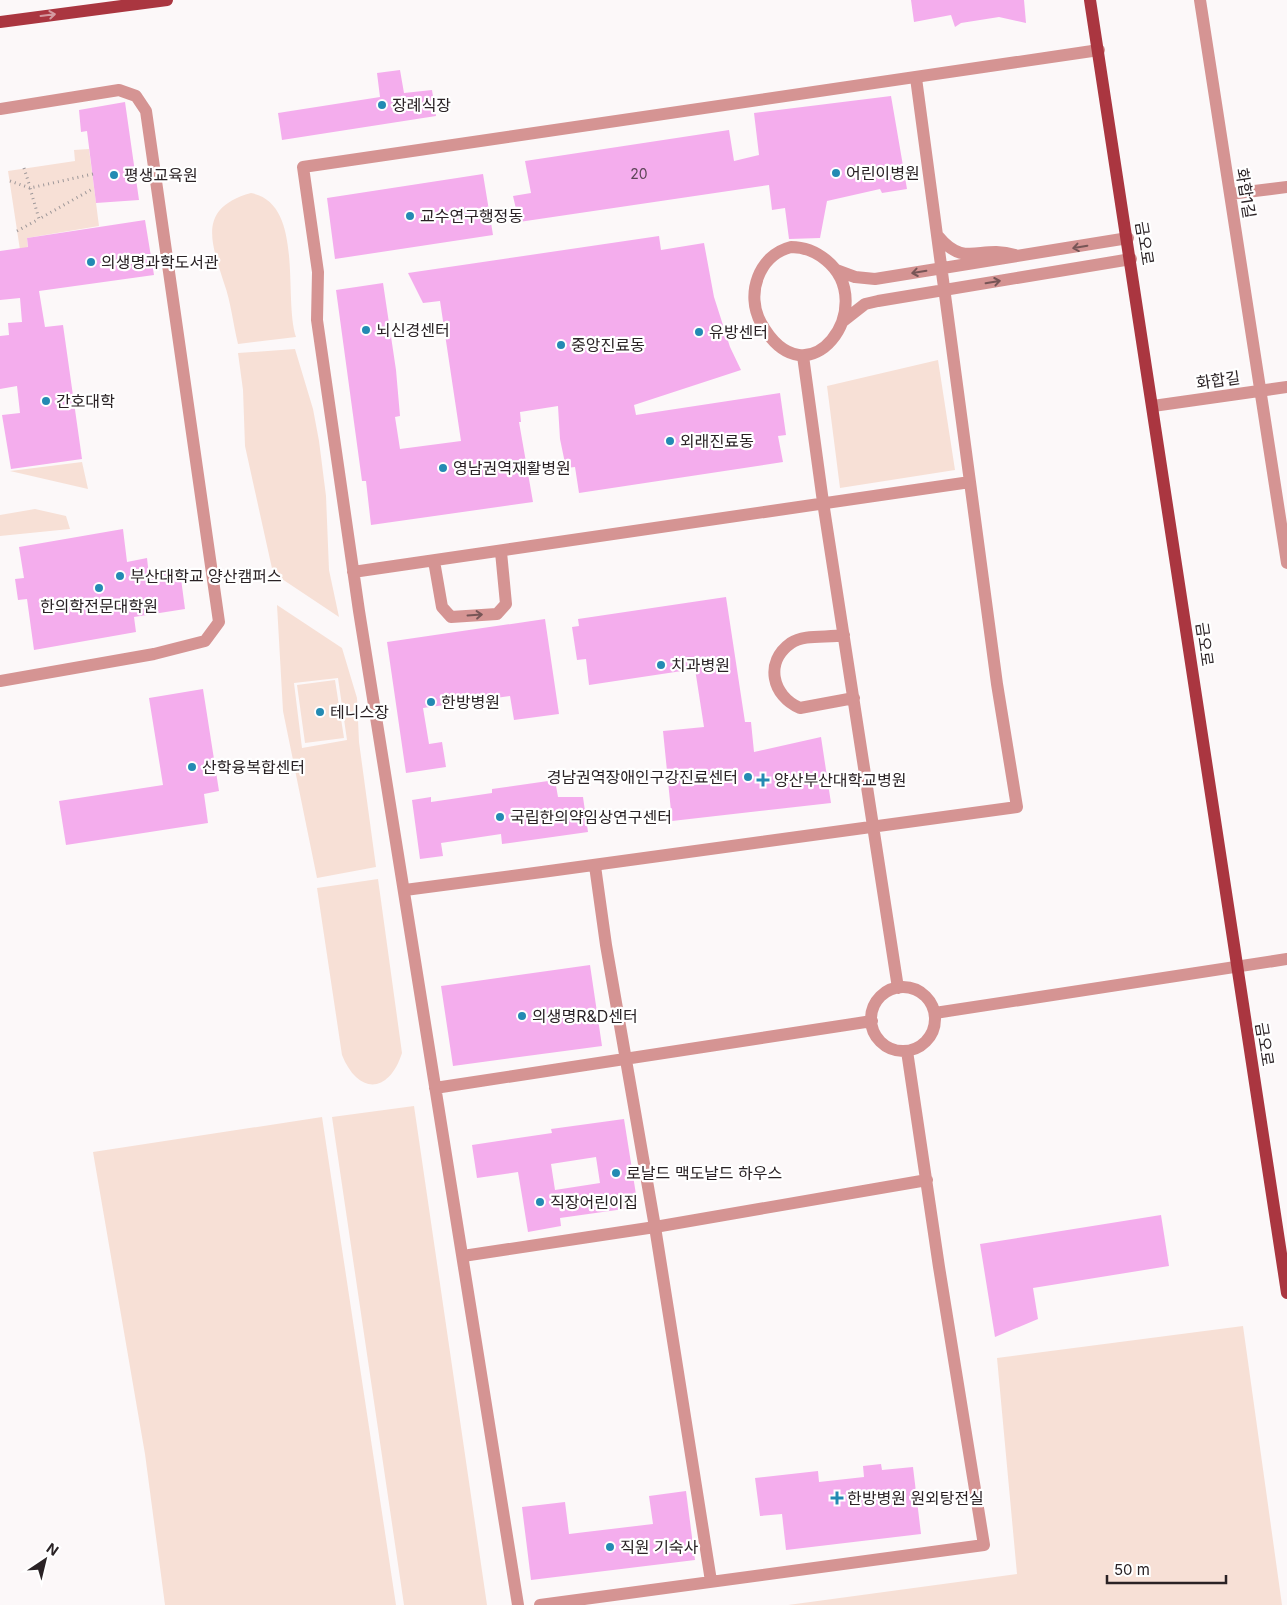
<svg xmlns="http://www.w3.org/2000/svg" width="1287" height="1605" font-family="Inter,'Noto Sans KR',sans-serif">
<rect width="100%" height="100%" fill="#fcf8f9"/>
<path fill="#f7e0d6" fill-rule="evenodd" d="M89,149L99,226L27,238L28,249L20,250L8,171L75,161L74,150Z
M251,193C305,203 283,298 296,337L238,344C233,324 231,302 224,283C211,242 197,208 251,193Z
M295,349L313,409L319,441L326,496L329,570L339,617L273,573L245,446L243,390L238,353Z
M938,360L955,470L840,488L827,386Z
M82,462L88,489L10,471Z
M35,509L66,516L70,529L0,536V515Z
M277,605L342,648L357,698L359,742L376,867L317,878L283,711ZM338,678L347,740L302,748L294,683Z
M335,680L344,738L305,743L297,685Z
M378,879L402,1053C389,1094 358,1095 342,1055L317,888Z
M414,1106L487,1605H404L332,1117Z
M322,1117L396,1605H165L145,1454L93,1152Z
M1243,1326L1282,1605H788L1017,1574L997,1358Z"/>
<path fill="#f4aded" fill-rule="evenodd" d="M911,0H1024L1026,23L999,17L961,23L955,27L951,15L914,22Z
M400,70L404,93L432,90L436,116L282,140L278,113L380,97L377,73Z
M891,96L907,189L882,193L880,189L827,201L820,238L789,239L785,208L772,210L769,185L519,222L513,196L531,193L525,161L729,130L734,161L759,155L754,113Z
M125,102L139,200L96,203L87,131L81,132L79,110Z
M483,174L493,235L335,259L327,198Z
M145,220L154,275L39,291L45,327L63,325L82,459L11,469L2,415L20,413L17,386L0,389V336L9,335L8,323L22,322L20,298L0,300V251L28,247L27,238Z
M659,236L661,250L704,243L714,297L730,347L741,370L634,405L636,415L780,393L786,435L778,436L783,462L579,493L575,467L566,468L560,439L558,406L520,412L521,422H519L533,502L371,525L366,481H362L336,290L383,283L396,370L400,416L395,417L400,449L461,441L440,301L423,303L408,273Z
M123,529L127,562L147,558L149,576L180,571L185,609L134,617L136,632L34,650L27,599L18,600L15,579L24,578L19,547Z
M726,597L745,722H751L754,752L821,737L831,803L672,821L663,731L704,727L695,669L589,685L586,659L577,660L572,627L579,626L578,619Z
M545,619L559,714L514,720L510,696L423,708L429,744L442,742L446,767L406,773L387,642Z
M203,689L219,791L204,794L208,823L66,845L59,801L163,785L149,698Z
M555,780L558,797H583L588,832L502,844L501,834L441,843L443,856L420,859L412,800L431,797V802L492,793V789Z
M590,965L602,1046L453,1066L441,986Z
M624,1119L638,1207L560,1218L561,1226L528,1232L518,1172L477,1178L472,1145L552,1133L551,1129ZM596,1157L600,1183L555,1190L551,1164Z
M1161,1215L1169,1266L1033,1288L1038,1319L995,1337L980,1244Z
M881,1464L882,1470L913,1467L921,1534L786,1550L782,1514L760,1516L755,1478L818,1471L819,1482L864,1477L863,1466Z
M686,1491L695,1560L531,1580L522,1507L565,1502L569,1534L653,1524L649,1496Z"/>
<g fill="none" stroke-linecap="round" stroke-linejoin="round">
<path stroke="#9d9799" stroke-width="3" stroke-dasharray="1 4" stroke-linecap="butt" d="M24,168L30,187
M93,174L30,188L39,219L94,188
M10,181L30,188
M17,231L39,219"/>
<path stroke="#d59493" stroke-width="12" d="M1200,0L1287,563
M0,109L119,90L136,96L146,111L219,622L205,641L154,654L0,681
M1230,194L1287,187
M938,236C965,269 980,244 1015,255
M791,247C805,247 815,251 826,260C881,305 808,407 761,323C745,294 759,255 791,247Z
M836,270L855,277L875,279L1128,238
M842,322L865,304L878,301L1131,259
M803,356L823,502L898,988
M1153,406L1287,387
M434,561L442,607L451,617L497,614L506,604L501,552
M353,572L970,482
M844,635C828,638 804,634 791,643C764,662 772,696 800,708L854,698
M595,866L606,945L655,1227L711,1581
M405,890C609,864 812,834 1017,807L997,684L916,78
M871 1019a32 32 0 1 1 64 0a32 32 0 1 1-64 0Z
M935,1013L1287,959
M435,1088L872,1021
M463,1256L655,1227L927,1180
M518,1605L359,611L317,320L318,272L303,167L1099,50
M540,1605L984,1545L939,1267L907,1051"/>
<path stroke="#aa3640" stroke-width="12" d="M1090,0L1287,1293
M0,22L167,0"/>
</g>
<defs><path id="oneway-shaft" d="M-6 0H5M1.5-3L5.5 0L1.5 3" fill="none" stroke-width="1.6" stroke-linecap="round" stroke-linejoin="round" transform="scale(1.25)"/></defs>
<use stroke="#d49aa0" href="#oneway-shaft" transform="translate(48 15) rotate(-7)"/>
<g stroke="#775556">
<use href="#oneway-shaft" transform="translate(1080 247) rotate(170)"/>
<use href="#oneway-shaft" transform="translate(919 272) rotate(171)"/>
<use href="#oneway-shaft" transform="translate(993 282) rotate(-9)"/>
<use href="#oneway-shaft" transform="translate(475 615) rotate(-4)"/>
</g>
<g fill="#238ab3" stroke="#fff" stroke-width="2">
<circle cx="382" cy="105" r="5"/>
<circle cx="836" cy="173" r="5"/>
<circle cx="114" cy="175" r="5"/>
<circle cx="410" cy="216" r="5"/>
<circle cx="91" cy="262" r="5"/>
<circle cx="366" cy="330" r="5"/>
<circle cx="699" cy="332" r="5"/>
<circle cx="561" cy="345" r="5"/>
<circle cx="46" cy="401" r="5"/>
<circle cx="670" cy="441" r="5"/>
<circle cx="443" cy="468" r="5"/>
<circle cx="120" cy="576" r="5"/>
<circle cx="99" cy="588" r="5"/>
<circle cx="661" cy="665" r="5"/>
<circle cx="431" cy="702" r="5"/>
<circle cx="320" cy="712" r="5"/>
<circle cx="192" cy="767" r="5"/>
<circle cx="748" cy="777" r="5"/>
<path d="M760.5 772.5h5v5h5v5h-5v5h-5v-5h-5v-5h5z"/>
<circle cx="500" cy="817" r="5"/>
<circle cx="522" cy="1016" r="5"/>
<circle cx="616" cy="1173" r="5"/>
<circle cx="540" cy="1202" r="5"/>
<path d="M834.5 1490.5h5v5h5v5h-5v5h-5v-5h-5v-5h5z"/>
<circle cx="610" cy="1547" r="5"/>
</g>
<g text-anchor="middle" stroke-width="4.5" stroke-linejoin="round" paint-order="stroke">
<g font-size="14" fill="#5c4557">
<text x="639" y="179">20</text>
</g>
<g font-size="16" fill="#2a2225" stroke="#fff" text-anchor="start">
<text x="392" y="111">장례식장</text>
<text x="846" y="179">어린이병원</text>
<text x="124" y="181">평생교육원</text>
<text x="420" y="222">교수연구행정동</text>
<text x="101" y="268">의생명과학도서관</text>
<text x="376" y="336">뇌신경센터</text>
<text x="709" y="338">유방센터</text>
<text x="571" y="351">중앙진료동</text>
<text x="56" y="407">간호대학</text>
<text x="680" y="447">외래진료동</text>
<text x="453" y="474">영남권역재활병원</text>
<text x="130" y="582">부산대학교 양산캠퍼스</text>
<text x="99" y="612" text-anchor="middle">한의학전문대학원</text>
<text x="671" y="671">치과병원</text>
<text x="441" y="708">한방병원</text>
<text x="330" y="718">테니스장</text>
<text x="202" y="773">산학융복합센터</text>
<text x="738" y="783" text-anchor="end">경남권역장애인구강진료센터</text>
<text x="774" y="786">양산부산대학교병원</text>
<text x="510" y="823">국립한의약임상연구센터</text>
<text x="532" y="1022">의생명R&amp;D센터</text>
<text x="626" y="1179">로날드 맥도날드 하우스</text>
<text x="550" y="1208">직장어린이집</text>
<text x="847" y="1504">한방병원 원외탕전실</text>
<text x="620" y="1553">직원 기숙사</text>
</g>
<g font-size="16" fill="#2a2225" stroke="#fff">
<text transform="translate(1246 193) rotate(81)" y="6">화합1길</text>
<text transform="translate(1145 243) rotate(81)" y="6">금오로</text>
<text transform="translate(1218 380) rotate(-8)" y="6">화합길</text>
<text transform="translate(1205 644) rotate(82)" y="6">금오로</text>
<text transform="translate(1265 1044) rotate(81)" y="6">금오로</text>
</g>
</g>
<g transform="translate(45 1560) rotate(35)" stroke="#ffffff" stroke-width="4" paint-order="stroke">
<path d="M0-4L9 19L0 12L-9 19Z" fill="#2a2225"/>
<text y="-8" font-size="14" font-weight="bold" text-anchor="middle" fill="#2a2225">N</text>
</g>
<path d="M1107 1575v8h119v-8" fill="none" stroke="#2a2225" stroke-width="2.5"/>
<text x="1114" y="1575" font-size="15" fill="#2a2225" stroke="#ffffff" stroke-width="4" paint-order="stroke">50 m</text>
</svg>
